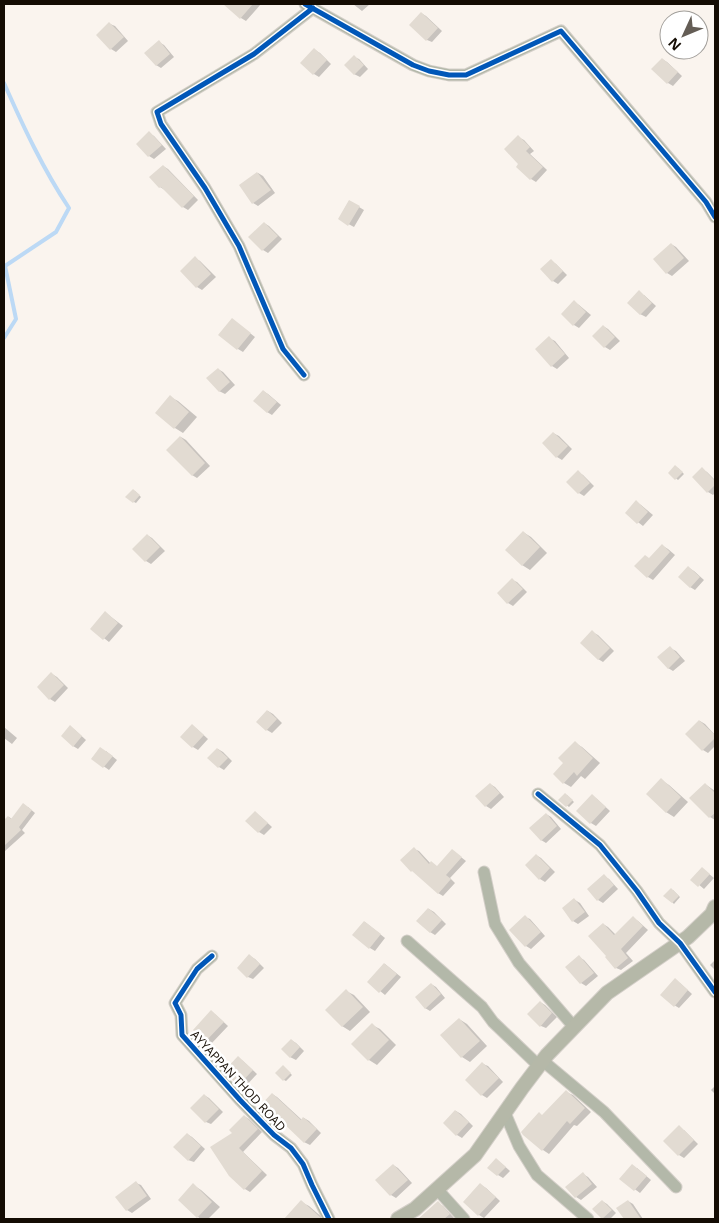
<svg xmlns="http://www.w3.org/2000/svg" width="719" height="1223" font-family="'Open Sans',sans-serif">
<rect width="100%" height="100%" fill="#faf4ee"/>
<path fill="#0003" d="M223,4H261L246,21L241,18L225,4Z
M353,4H370L362,11Z
M421,13L426,16L442,31L432,42L427,40Z
M110,24L115,26L128,41L116,52L111,49Z
M159,42L164,45L174,57L161,68L156,65Z
M315,50L320,53L331,64L319,77L314,74Z
M354,57L359,59L368,69L360,77L354,74Z
M662,59L667,62L682,76L673,86L668,83Z
M149,133L154,136L166,149L154,159L149,156L138,144Z
M518,137L524,140L534,151L530,154L547,170L536,182L531,179L520,164Z
M163,166L168,169L198,200L188,210L183,207L165,190L160,187Z
M258,173L263,176L275,193L258,206L253,203Z
M349,201L364,210L354,227L339,219Z
M264,223L269,226L282,239L268,253L263,250Z
M671,244L676,247L689,261L672,276L667,273Z
M195,258L200,261L216,277L202,290L197,287L181,271Z
M551,261L556,264L567,275L558,284L553,281Z
M644,295L656,306L646,317L640,314Z
M574,302L579,305L591,315L579,328L574,325L563,314Z
M237,323L255,337L243,352L238,349Z
M603,326L608,329L620,341L610,350L605,347L594,336Z
M549,338L555,341L569,358L557,369L552,366Z
M218,369L223,372L235,385L225,394L219,391Z
M263,391L268,394L281,405L272,415L267,412Z
M170,397L178,401L197,417L183,433L175,428L157,413Z
M553,433L559,436L572,449L562,460L557,457Z
M181,437L186,440L210,466L197,478L192,475Z
M678,468L684,474L678,480L670,473Z
M702,469L707,472L715,480V493L713,495L708,492L694,477Z
M578,472L583,475L594,486L584,496L579,493L568,482Z
M135,491L141,497L136,503L134,502Z
M636,502L641,505L653,515L643,526L626,513Z
M523,532L531,537L547,553L530,570L522,565Z
M147,535L152,538L165,551L151,564L146,561L134,549Z
M663,546L668,549L675,555L653,580L648,577L636,566L650,559Z
M689,568L694,571L704,580L695,590L690,587Z
M512,580L517,582L527,592L513,606L508,603L498,593Z
M106,613L123,626L109,642L92,629Z
M592,632L598,635L614,651L603,662L598,659Z
M670,648L676,651L685,661L673,671L668,668Z
M52,674L57,677L68,688L55,702L50,699Z
M268,711L273,714L282,723L272,733L267,730L258,722Z
M700,721L705,724L715,735V746L708,753L703,750L687,734Z
M192,726L197,729L208,739L198,750L193,747L182,737Z
M4,727L17,738L12,744L4,738Z
M70,727L75,730L86,740L78,749L73,746Z
M575,743L582,747L600,763L585,779L581,776L571,787L564,783L565,763Z
M218,749L223,752L232,761L224,770L219,767L209,758Z
M106,751L117,760L109,770L92,758Z
M661,780L669,785L688,802L674,817L666,812Z
M490,784L495,787L504,797L491,809L486,806Z
M705,784L715,791V820L710,817L691,798Z
M567,795L574,802L569,807L560,800Z
M592,796L597,799L610,811L596,826L591,823Z
M28,807L35,813L22,830L25,833L5,851L4,850V822L9,817L12,819Z
M546,814L551,817L561,829L546,843L541,840Z
M260,816L272,827L264,835L259,832L247,821Z
M414,849L419,851L431,864L438,867L452,850L466,861L450,878L455,883L443,896L438,893Z
M536,855L541,858L555,872L545,882L540,879Z
M702,868L714,878L704,889L692,879Z
M604,876L609,879L618,889L603,903L598,900Z
M673,890L680,897L674,904L672,902Z
M575,900L580,903L589,916L578,924L573,921Z
M429,909L434,912L446,924L435,935L430,932Z
M525,917L530,919L545,936L531,949L526,946Z
M633,918L638,921L648,930L626,953L633,961L621,970L616,968L603,924L608,927L616,935Z
M365,922L385,938L375,951L370,948Z
M250,956L255,959L264,968L253,979L248,977Z
M579,957L584,960L598,976L586,986L581,983Z
M715,960V970L710,965Z
M385,964L401,977L385,995L369,982Z
M680,983L692,994L679,1008L674,1005Z
M431,984L436,987L445,998L430,1011L425,1008Z
M346,991L354,995L370,1012L350,1031L342,1026Z
M540,1002L545,1005L557,1017L546,1028L541,1026Z
M211,1012L216,1015L228,1026L211,1044L206,1041Z
M459,1019L467,1024L487,1046L470,1062L462,1057L442,1035Z
M372,1025L380,1029L396,1045L377,1065L369,1060L353,1044Z
M291,1040L296,1043L304,1051L296,1060L290,1057Z
M238,1058L243,1061L257,1074L244,1088L239,1085L226,1071Z
M483,1064L488,1066L503,1082L487,1098L482,1095L467,1080Z
M285,1068L292,1075L286,1081L284,1080Z
M715,1086V1094L711,1090Z
M566,1092L573,1095L591,1112L577,1126L574,1125L549,1154L543,1150L524,1135Z
M272,1094L277,1097L302,1120L304,1118L309,1121L321,1133L310,1145L304,1142L284,1122L282,1124L275,1119L274,1120L269,1117L260,1108Z
M204,1095L209,1098L223,1112L211,1124L206,1122Z
M456,1111L461,1114L473,1126L462,1138L457,1135Z
M244,1116L249,1119L262,1132L243,1152L267,1175L250,1192L245,1189L234,1133Z
M684,1130L698,1144L684,1158L679,1155Z
M187,1134L192,1137L205,1149L194,1162L188,1160Z
M501,1163L510,1171L503,1178L498,1175Z
M393,1165L398,1168L412,1183L396,1198L391,1195L377,1180Z
M637,1168L651,1180L640,1193L621,1179Z
M583,1174L588,1177L597,1187L581,1200L576,1197Z
M136,1183L141,1185L151,1199L132,1213L127,1210L117,1197Z
M193,1185L201,1190L220,1207L208,1219H201L198,1217Z
M481,1185L486,1188L500,1201L484,1218L479,1215Z
M602,1201L607,1204L616,1213L610,1219L603,1218Z
M628,1201L633,1204L643,1219H626L618,1208Z
M301,1202L309,1206L324,1219H287L286,1218Z
M438,1203L443,1206L454,1218L452,1219H429L425,1215Z"/>
<g fill="none" stroke-linecap="round" stroke-linejoin="round">
<path stroke="#bcd9f5" stroke-width="4" d="M4,83C23,126 43,169 69,208L56,232L5,266L16,319L4,338"/>
</g>
<path fill="#e2dbd2" d="M223,4H253L240,19Z
M421,12L438,28L426,41L409,25Z
M109,22L124,37L110,50L96,35Z
M159,40L170,54L156,66L144,53Z
M314,48L327,60L313,75L300,63Z
M354,55L364,65L354,75L344,65Z
M662,58L678,72L667,84L651,69Z
M149,131L162,145L148,157L136,144Z
M518,135L530,147L526,151L543,167L530,180L516,167L518,164L504,149Z
M163,165L194,196L182,208L161,187L159,188L149,177Z
M257,172L271,190L252,204L239,185Z
M349,200L360,206L348,226L338,219Z
M264,222L278,236L262,251L248,237Z
M671,243L684,258L666,274L653,259Z
M195,256L211,274L196,288L180,271Z
M551,259L563,271L552,282L540,269Z
M639,290L652,303L640,315L627,303Z
M574,300L586,312L573,326L561,314Z
M232,318L251,333L237,350L218,335Z
M603,325L615,337L604,348L592,336Z
M549,336L565,354L551,367L535,349Z
M218,368L230,382L219,392L206,378Z
M263,390L277,402L267,413L253,401Z
M170,395L189,412L174,429L155,413Z
M553,432L568,446L556,458L542,443Z
M180,436L205,463L192,476L166,450Z
M675,465L683,472L675,480L668,473Z
M702,467L715,481V485L707,493L692,477Z
M578,470L590,483L578,494L566,482Z
M133,489L140,495L133,503L125,497Z
M636,500L648,512L637,524L625,513Z
M523,531L540,547L522,566L505,550Z
M147,534L160,547L145,562L132,549Z
M662,544L670,552L647,578L634,566L645,555L649,558Z
M688,566L700,577L690,588L678,577Z
M512,578L523,589L507,604L497,593Z
M105,611L118,623L103,640L90,629Z
M592,630L610,648L598,660L580,643Z
M670,646L680,657L668,669L657,657Z
M51,672L64,685L49,700L37,687Z
M267,710L277,719L266,731L256,722Z
M699,720L715,735V738L702,751L685,734Z
M192,724L204,735L192,748L180,737Z
M70,725L82,736L73,747L61,736Z
M575,741L593,758L577,776L574,772L563,784L553,774L563,763L558,758Z
M100,747L113,756L103,768L91,759Z
M217,748L228,758L218,768L207,758Z
M661,778L681,797L666,813L646,794Z
M490,783L500,793L485,807L475,796Z
M705,783L715,793V813L709,818L689,798Z
M565,793L573,800L566,807L558,800Z
M592,794L606,807L590,824L576,811Z
M23,803L32,810L19,827L21,830L4,846V820L8,816L11,819Z
M255,811L268,823L258,833L245,821Z
M546,813L557,826L541,841L529,828Z
M414,847L429,864L431,861L437,866L452,849L462,857L446,875L451,879L438,894L412,871L411,872L400,860Z
M536,854L550,868L539,880L525,865Z
M702,867L710,874L698,887L690,880Z
M604,874L614,885L597,901L587,889Z
M671,888L679,896L672,903L663,896Z
M574,898L585,912L572,922L562,908Z
M428,908L442,920L430,933L416,921Z
M525,915L541,932L525,947L509,930Z
M633,916L643,926L621,949L628,958L615,969L605,957L606,956L588,936L603,923L614,935Z
M364,921L381,934L369,949L352,935Z
M249,954L260,964L247,978L237,968Z
M579,955L594,973L580,984L565,967Z
M384,963L397,974L379,993L367,982Z
M675,978L688,990L674,1007L660,995Z
M431,983L441,994L425,1009L415,997Z
M346,989L363,1007L342,1027L325,1010Z
M540,1001L552,1013L540,1027L527,1014Z
M211,1010L224,1022L205,1042L193,1030Z
M459,1018L480,1041L461,1058L440,1035Z
M372,1023L389,1040L368,1061L351,1044Z
M291,1039L300,1047L290,1058L281,1049Z
M238,1056L253,1070L238,1086L224,1071Z
M482,1062L499,1078L481,1096L465,1080Z
M283,1065L291,1073L283,1081L275,1073Z
M566,1090L585,1108L570,1124L567,1121L542,1151L523,1135L521,1132L539,1112L542,1115Z
M272,1093L301,1120L303,1117L317,1129L304,1143L279,1119L276,1122L270,1116L268,1118L258,1108Z
M204,1094L219,1109L205,1123L190,1108Z
M455,1110L469,1122L456,1136L443,1123Z
M244,1115L258,1129L239,1148L262,1171L244,1190L229,1176L210,1147L232,1133L229,1130Z
M679,1125L694,1140L678,1156L663,1141Z
M187,1133L201,1146L188,1161L173,1147Z
M496,1158L506,1167L497,1176L487,1168Z
M393,1164L408,1180L390,1196L375,1180Z
M632,1164L647,1176L634,1191L619,1179Z
M583,1172L592,1184L575,1198L565,1187Z
M136,1181L147,1196L126,1211L115,1197Z
M193,1183L212,1202L197,1218L178,1200Z
M480,1183L496,1197L478,1216L463,1202Z
M301,1200L320,1217L321,1219H284Z
M602,1200L612,1210L602,1219L592,1209Z
M628,1200L641,1219H624L616,1208Z
M438,1201L450,1214L444,1219H418Z"/>
<g fill="none" stroke-linecap="round" stroke-linejoin="round">
<defs>
<path id="minor" d="M305,4L413,65L429,71L449,75H466L561,31L706,202L715,217
M304,375L283,349L239,246L205,188L161,124L157,112L254,54L313,8
M538,794L600,845L637,891L659,923L680,943L715,992
M484,872L495,924L519,963L574,1027
M407,941L482,1007L493,1022L539,1066
M212,956L197,969L175,1003L181,1015L182,1035L240,1100L274,1135L291,1148L303,1164L312,1185L329,1219
M543,1061L604,1112L676,1187
M505,1113L519,1146L537,1175L588,1219
M437,1189L464,1219"/>
<path id="major" d="M398,1219L415,1209L475,1155L522,1088L547,1055L607,993L688,937L712,914L715,907"/>
</defs>
<use href="#minor" stroke="#d4cfc9" stroke-width="13"/>
<use href="#major" stroke="#d4cfc9" stroke-width="16"/>
<use href="#minor" stroke="#b3b8a9" stroke-width="11"/>
<use href="#major" stroke="#b5b8a8" stroke-width="14"/>
<defs>
<path id="cycleway" d="M305,4L413,65L429,71L449,75H466L561,31L706,202L715,217
M304,375L283,349L239,246L205,188L161,124L157,112L254,54L313,8
M538,794L600,845L637,891L659,923L680,943L715,992
M212,956L197,969L175,1003L181,1015L182,1035L240,1100L274,1135L291,1148L303,1164L312,1185L329,1219"/>
</defs>
<use href="#cycleway" stroke="#fff" stroke-width="8"/>
<use href="#cycleway" stroke="#0057b8" stroke-width="5"/>
</g>
<g text-anchor="middle" stroke-width="5" stroke-linejoin="round" paint-order="stroke">
<g font-size="12" fill="#140c03" stroke="#fff">
<text transform="translate(238 1081) rotate(47)" y="4">AYYAPPAN THOD ROAD</text>
</g>
</g>
<rect width="719" height="1223" fill="none" stroke="#140c03" stroke-width="10"/>
<g transform="translate(684 35) rotate(226)"><circle r="24" fill="#ffffff" stroke="#a19e9a"/>
<path d="M0-4L9 19L0 12L-9 19Z" fill="#645d55"/>
<text y="-8" font-size="14" font-weight="bold" text-anchor="middle" fill="#140c03">N</text>
</g>
</svg>
